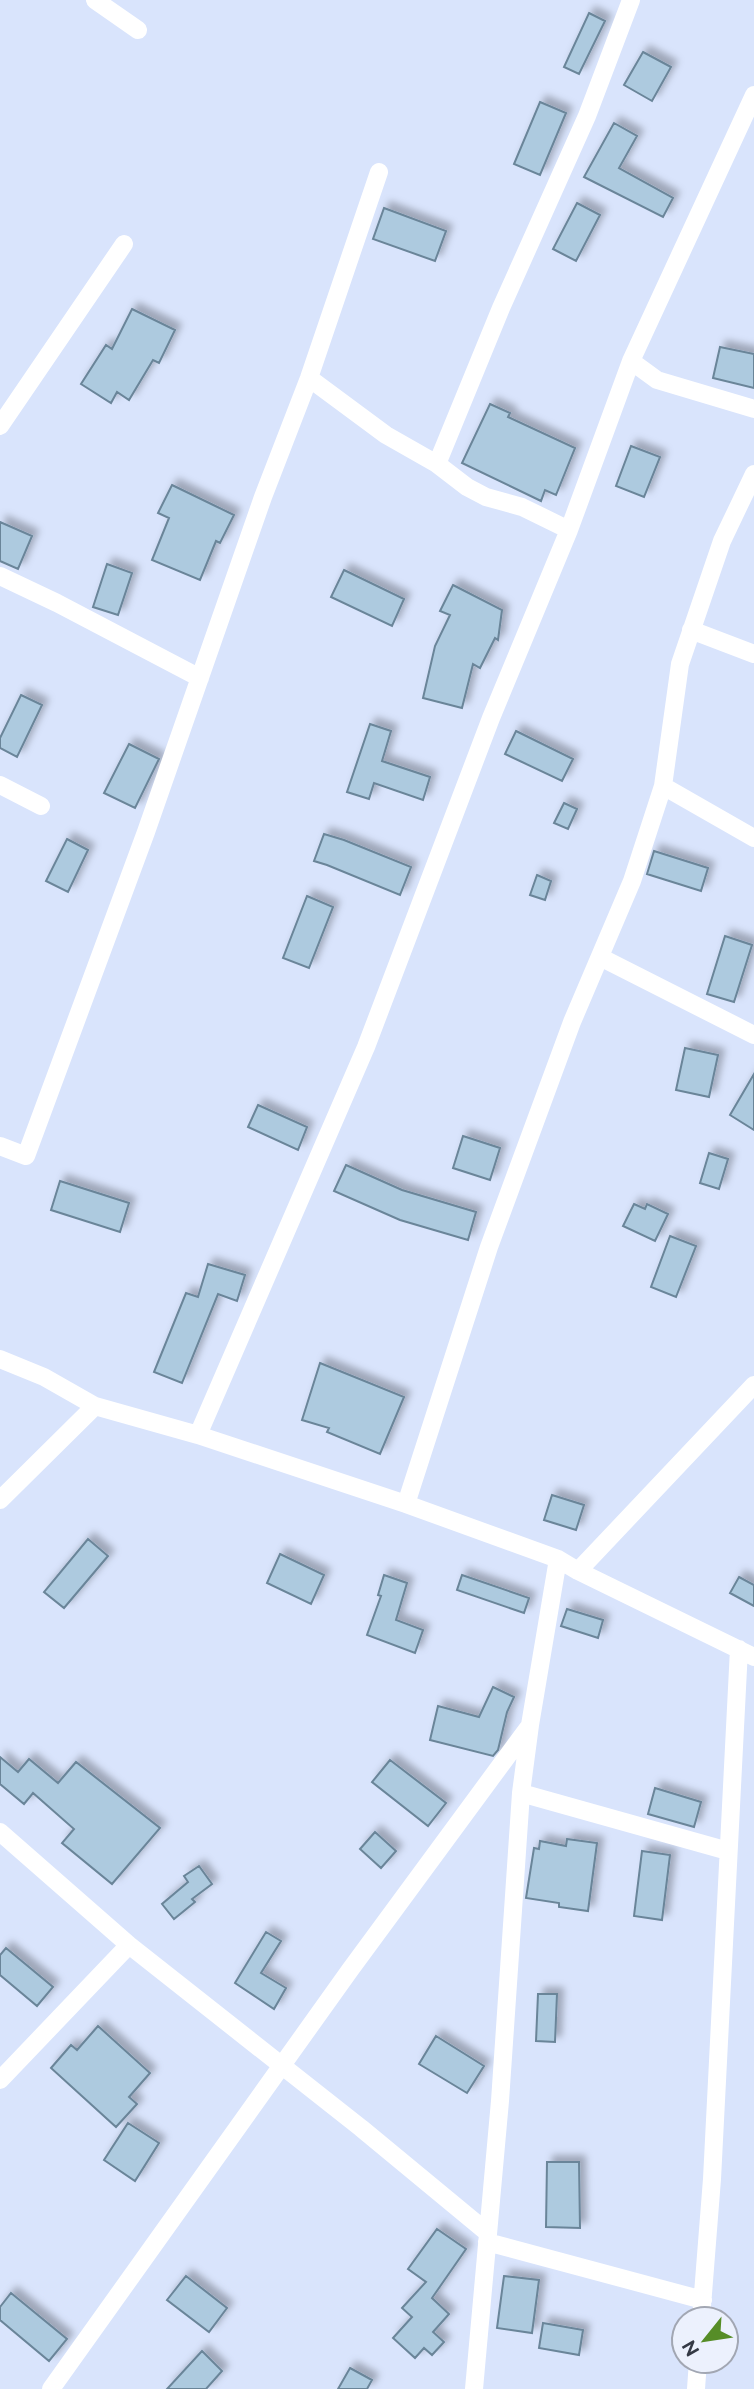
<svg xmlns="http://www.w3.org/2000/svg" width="754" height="2389" font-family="Raleway,sans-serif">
<defs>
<filter id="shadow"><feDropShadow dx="6" dy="-6" stdDeviation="3.5" flood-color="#0004"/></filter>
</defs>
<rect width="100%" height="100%" fill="#d9e4fc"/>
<path fill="#adcadf" stroke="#6a8599" stroke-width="2" filter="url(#shadow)" d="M589,13L605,21L579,74L564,67Z
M643,52L671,67L652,101L624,85Z
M540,102L566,113L540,175L514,164Z
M614,123L637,136L619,168L673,198L663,217L584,177Z
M577,203L600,215L576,261L553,249Z
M384,208L446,231L435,261L373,239Z
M132,309L175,330L159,363L153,360L129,400L117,392L111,403L81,384L106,345L112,349Z
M720,347L754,354V388L713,378Z
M490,404L510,413L508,417L575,448L556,495L545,490L541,501L462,463Z
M631,446L660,457L644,497L616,486Z
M172,485L234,515L220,543L216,541L200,580L152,560L169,518L158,513Z
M0,522L32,536L18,569L0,561Z
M107,564L132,573L118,615L93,607Z
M344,570L404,599L392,626L331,597Z
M453,585L502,610L498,640L495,638L480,668L473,664L462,708L423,698L435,646L450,615L440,611Z
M21,695L42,705L17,757L0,748V738Z
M370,724L391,731L382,761L430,777L423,800L374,783L369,799L347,792Z
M516,731L573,759L562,781L505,754Z
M129,744L159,759L135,808L104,793Z
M564,803L577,809L568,829L554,823Z
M324,834L344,840L411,867L400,895L327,865L314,861Z
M67,839L88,850L68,892L46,881Z
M654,851L708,868L701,891L647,874Z
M537,875L551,881L545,900L530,895Z
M307,896L333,907L309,968L283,958Z
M725,936L752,945L734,1002L707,994Z
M685,1048L718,1055L709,1097L676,1090Z
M754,1074V1130L730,1115Z
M258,1105L307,1127L298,1150L248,1127Z
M463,1136L500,1148L490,1180L453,1168Z
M709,1153L728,1159L719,1189L700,1183Z
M346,1165L402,1190L476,1212L468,1240L400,1220L334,1191Z
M60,1181L129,1203L120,1232L51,1210Z
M634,1204L645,1209L647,1204L668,1214L655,1241L623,1226Z
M670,1236L696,1246L676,1297L651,1287Z
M208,1264L245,1275L237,1301L218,1294L182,1383L154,1372L186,1293L198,1297Z
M320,1363L404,1397L380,1454L327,1432L329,1428L302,1420Z
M552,1495L584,1505L576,1530L544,1520Z
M88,1539L108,1556L64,1608L44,1592Z
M280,1554L324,1575L311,1604L267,1583Z
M384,1575L407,1583L396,1620L423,1630L415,1653L367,1635L381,1596L378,1595Z
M462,1575L529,1598L524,1613L457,1590Z
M739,1577L754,1585V1606L730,1593Z
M567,1609L603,1620L598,1638L561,1626Z
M493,1687L514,1697L507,1712L498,1750L493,1756L430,1740L438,1706L479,1717Z
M0,1757L18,1772L29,1759L58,1783L76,1762L160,1828L112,1884L62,1843L74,1829L33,1793L24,1804L0,1784Z
M390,1760L446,1803L428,1826L372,1782Z
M655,1788L701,1802L694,1827L648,1814Z
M375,1832L396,1851L381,1868L360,1849Z
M567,1839L597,1843L588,1911L559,1907V1903L526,1898L534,1848L539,1849L540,1841L566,1846Z
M642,1851L670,1855L662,1920L634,1916Z
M199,1866L212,1884L192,1899L195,1902L174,1919L162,1904L188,1882L184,1876Z
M266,1932L281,1941L261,1973L286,1988L274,2009L235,1983Z
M6,1948L53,1987L37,2006L0,1975V1955Z
M538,1994H557L555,2042L536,2041Z
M98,2026L150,2073L129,2097L137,2104L116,2127L51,2068L71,2045L77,2050Z
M436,2036L484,2066L467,2093L419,2064Z
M128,2123L159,2143L135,2181L104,2160Z
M547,2162H579L580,2228L546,2227Z
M437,2229L466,2249L432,2298L449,2314L433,2332L444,2342L432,2355L424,2348L415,2358L393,2338L412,2317L402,2308L426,2282L408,2269Z
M186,2276L227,2308L209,2332L167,2300Z
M504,2276L539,2280L532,2333L497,2328Z
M11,2293L67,2339L49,2361L0,2320V2307Z
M543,2323L583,2330L579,2355L539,2348Z
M202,2351L222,2371L206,2389H167Z
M350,2368L372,2380L367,2389H338Z"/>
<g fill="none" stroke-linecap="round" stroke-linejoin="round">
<path stroke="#fff" stroke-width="18" d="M95,0L138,30
M631,361L657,380L754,409
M309,378L386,435L437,464L501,308L587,116L631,0
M0,426L124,244
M437,464L467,487L486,497L522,507L569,530
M0,576L57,603L200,678
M691,630L754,654
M0,785L41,806
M663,786L680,664L722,541L754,474
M600,957L754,1035
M0,1146L26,1156L146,832L263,497L309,378L379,172
M0,1359L44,1377L95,1406L198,1435L406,1504L558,1559L578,1571L754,1657
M198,1435L366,1047L491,718L569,530L631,361L754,95
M0,1500L95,1406
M406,1504L489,1247L572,1022L632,881L663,786L754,838
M578,1571L754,1385
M521,1793L728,1851
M0,1832L129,1945L361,2128L488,2233
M0,2080L129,1945
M487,2242L703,2300
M701,2319L712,2179L739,1649
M51,2389L350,1970L528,1728
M474,2389L500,2101L521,1793L530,1725L558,1559
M696,2389L698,2361"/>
</g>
<g transform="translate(705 2340) rotate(240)"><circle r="33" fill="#ecf1fd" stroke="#a2a7b3" stroke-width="2"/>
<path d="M0-5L12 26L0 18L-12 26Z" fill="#568d27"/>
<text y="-10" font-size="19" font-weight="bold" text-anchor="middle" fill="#343945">N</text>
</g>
</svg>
